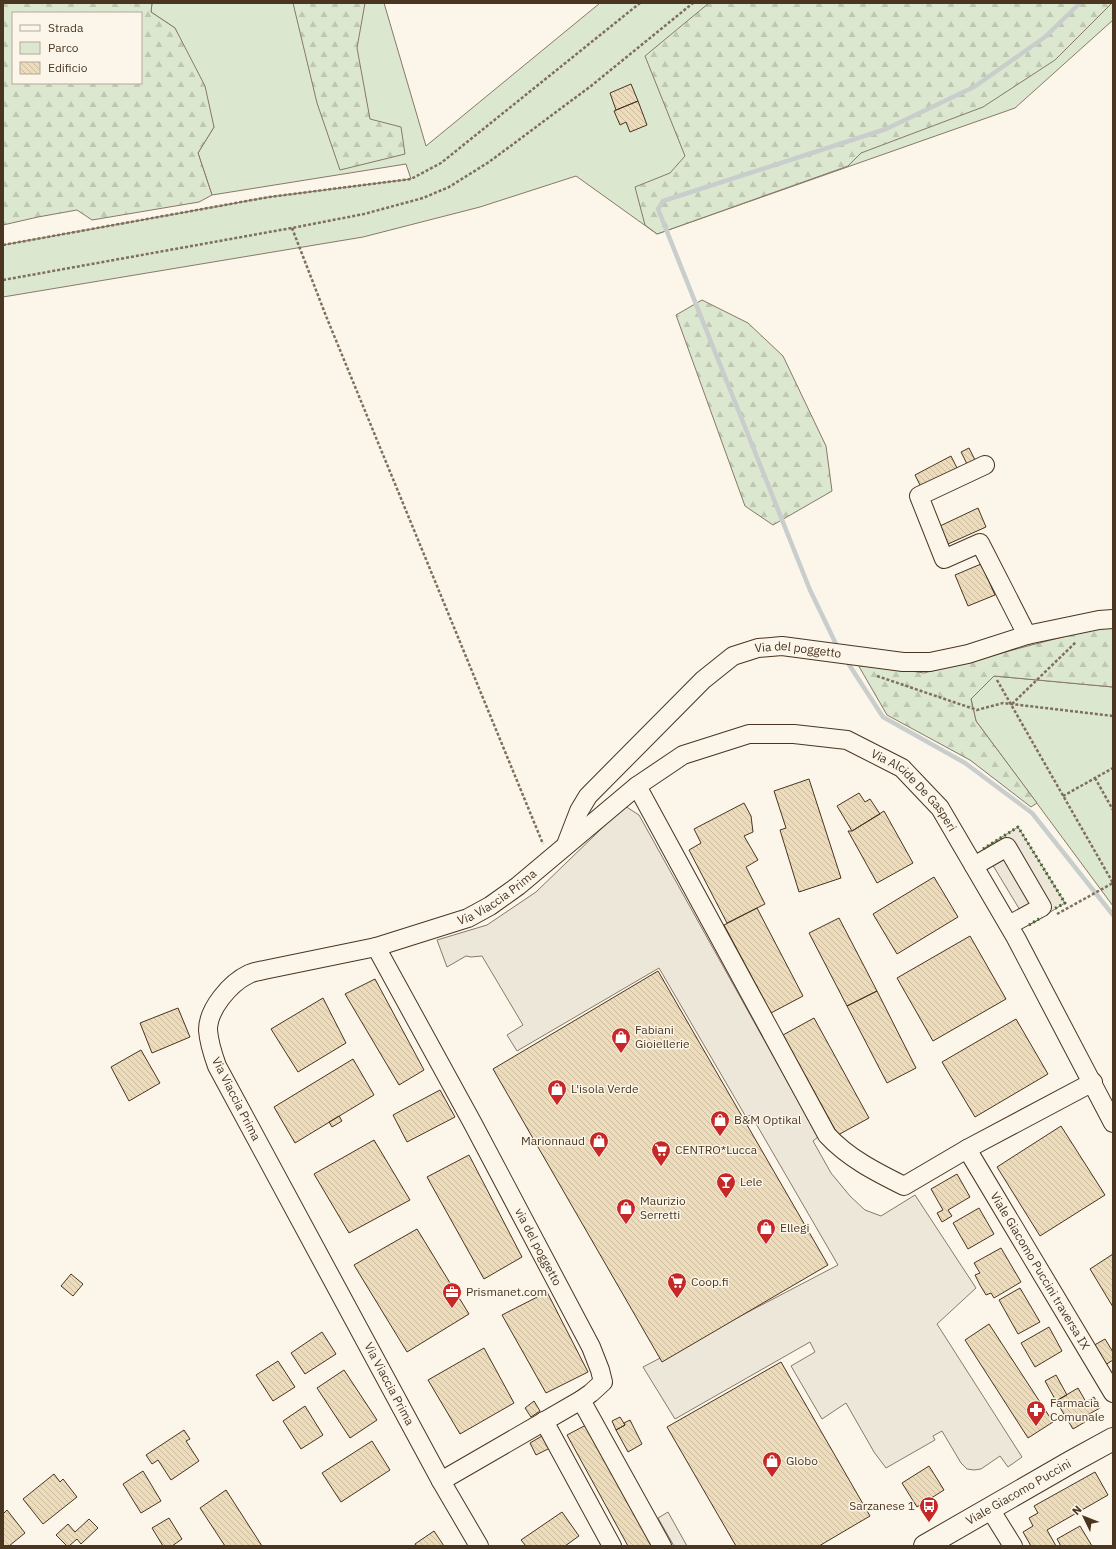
<svg xmlns="http://www.w3.org/2000/svg" width="1116" height="1549" font-family="'IBM Plex Sans',sans-serif">
<defs>
<pattern id="forest-firs" width="22" height="20" patternUnits="userSpaceOnUse"><rect width="22" height="20" fill="#dce7d0"/><path d="M5 1l3.5 6h-7zM16 11l3.5 6h-7z" fill="#bec7b2"/></pattern>
<pattern id="building-back-hatch" width="6" height="6" patternUnits="userSpaceOnUse"><rect width="6" height="6" fill="#ecdcbc"/><path d="M-1 5l2 2M0 0l6 6M5-1l2 2" fill="none" stroke="#ccbda1"/></pattern>
</defs>
<rect width="100%" height="100%" fill="#fbf6e9"/>
<path fill="#dce7d0" stroke="#887966" d="M152,3H384L426,146L600,3H1113V20L1015,108L657,234L576,176L480,207L363,237L3,297V245L269,197L411,179L406,164L212,195L198,153L214,127L175,28L151,12Z
M994,676L1113,687V906L976,721L971,699Z"/>
<path fill="url(#forest-firs)" stroke="#887966" fill-rule="evenodd" d="M3,3H152L151,12L175,28L205,86L214,127L198,153L212,195L199,202L92,220L77,210L38,217L3,225ZM13,13H141V83H13Z
M293,3H365L357,48L370,119L401,127L405,154L340,170L317,103Z
M709,3H1112L1055,60L983,107L861,153L848,166L657,234L645,225L635,187L670,173L685,156L645,56Z
M702,300L748,323L783,356L826,446L832,491L773,525L745,506L676,315Z
M1097,628H1113V687L994,676L971,699L976,721L1037,803L1031,807L970,760L887,715L857,663L924,673Z"/>
<path fill="#ede7d9" stroke="#887966" d="M625,806L639,815L818,1137L813,1141L831,1173L850,1196L865,1210L881,1216L915,1195L976,1288L937,1324L1022,1457L1008,1467L1000,1456L981,1469L974,1470L967,1469L961,1463L942,1431L933,1436L935,1440L886,1468L874,1452L846,1403L822,1419L791,1366L815,1352L810,1342L675,1419L643,1367L838,1265L751,1115L746,1117L659,968L517,1051L507,1035L523,1025L482,956L471,957L466,956L447,967L437,940L487,925L536,892Z
M1018,827L1065,903L1029,925L983,849Z
M668,1512L687,1546H674L658,1518Z"/>
<g fill="none" stroke-linecap="round" stroke-linejoin="round">
<path stroke="#c9cecd" stroke-width="4.5" d="M836,644L810,590L658,209L663,201L886,129L974,87L1045,37L1080,3
M848,663L883,717L965,763L1032,813L1113,915"/>
</g>
<path fill="url(#building-back-hatch)" stroke="#4a3520" d="M631,84L638,101L616,110L610,93Z
M638,101L647,125L630,132L626,122L620,125L614,111Z
M969,448L975,460L967,464L961,452Z
M951,456L957,468L921,487L915,475Z
M978,508L986,527L948,544L940,526Z
M981,564L995,595L968,606L955,575Z
M809,779L841,878L799,892L780,830L786,828L774,791Z
M859,793L865,802L870,799L880,814L852,831L837,806Z
M744,803L751,816L753,832L744,836L758,860L746,867L765,904L727,923L689,850L701,843L694,829Z
M884,811L913,863L877,883L848,831H852Z
M934,877L958,917L897,954L873,914Z
M757,908L803,996L771,1013L724,925Z
M839,918L877,991L847,1006L809,933Z
M970,936L1006,999L933,1041L897,978Z
M658,971L828,1265L662,1362L493,1069Z
M375,979L424,1070L399,1085L345,994Z
M877,991L916,1068L887,1083L847,1006Z
M323,998L346,1043L298,1072L271,1029Z
M178,1008L190,1037L152,1053L140,1023Z
M814,1018L869,1118L838,1135L783,1035Z
M1016,1019L1048,1074L975,1117L942,1062Z
M141,1050L160,1083L129,1101L111,1067Z
M353,1059L374,1095L295,1143L274,1107Z
M440,1090L455,1117L407,1142L393,1115Z
M339,1116L342,1121L332,1127L329,1122Z
M1061,1126L1105,1195L1040,1236L997,1167Z
M374,1140L410,1200L349,1233L314,1174Z
M469,1155L522,1257L484,1279L427,1177Z
M957,1174L970,1197L948,1210L952,1216L942,1222L937,1213L943,1210L931,1189Z
M979,1208L994,1234L968,1249L953,1223Z
M417,1229L469,1314L407,1352L354,1265Z
M1001,1248L1021,1282L994,1298L991,1293L986,1295L980,1285L975,1275L980,1273L974,1263Z
M1113,1254V1307L1090,1269Z
M71,1274L83,1284L73,1296L61,1286Z
M1020,1288L1040,1322L1018,1334L999,1300Z
M547,1292L588,1372L546,1393L502,1315Z
M989,1324L1053,1422L1028,1438L965,1340Z
M1049,1327L1062,1351L1035,1367L1021,1343Z
M322,1332L336,1354L305,1374L291,1353Z
M1105,1339L1113,1352V1360L1102,1367L1091,1347Z
M484,1348L514,1403L460,1434L428,1380Z
M278,1361L295,1387L273,1401L256,1375Z
M781,1362L870,1516L819,1546H736L667,1427Z
M344,1370L377,1420L350,1438L317,1388Z
M1056,1375L1067,1395L1056,1401L1045,1381Z
M1078,1388L1086,1402L1094,1397L1100,1408L1082,1418L1085,1422L1073,1429L1056,1401Z
M534,1401L540,1411L531,1417L525,1408Z
M305,1406L323,1435L301,1449L283,1421Z
M620,1417L625,1425L616,1430L612,1421Z
M630,1420L642,1444L628,1452L616,1430L625,1425L624,1423Z
M588,1424L655,1546H628L567,1435Z
M184,1430L190,1439L186,1441L199,1461L171,1480L158,1460L152,1464L146,1455Z
M547,1433L554,1446L536,1455L530,1443Z
M372,1441L390,1470L341,1502L322,1473Z
M929,1466L944,1490L917,1507L902,1483Z
M143,1471L161,1501L141,1513L123,1484Z
M1095,1472L1108,1495L1047,1530L1056,1546H1031L1023,1532L1033,1526L1029,1518L1038,1513L1034,1506Z
M54,1474L60,1482L63,1479L77,1497L43,1524L23,1499Z
M226,1490L262,1546H225L200,1508Z
M7,1510L25,1533L9,1546H3V1514Z
M562,1512L579,1536L565,1546H526L521,1540Z
M169,1518L182,1539L172,1546H163L152,1528Z
M89,1519L98,1528L81,1544L77,1539L69,1546H67L56,1535L68,1524L75,1532Z
M1080,1526L1092,1546H1061L1057,1539Z
M434,1531L444,1546H416L415,1544Z"/>
<g fill="none" stroke-linecap="round" stroke-linejoin="round">
<defs>
<g id="minor">
<path d="M985,465L919,496L944,559L980,543L1027,635"/>
<path d="M637,786L827,1135C848,1158 876,1172 904,1186L967,1149L1093,1082"/>
<path id="s1" d="M567,842L579,811L588,796L703,680L733,656L758,648L782,646L903,662H930L968,654L1027,635L1099,620L1113,619"/>
<path d="M974,866L1007,847L1042,907L1009,925"/>
<path id="s2" d="M376,947L472,1122L591,1347L600,1370L603,1382L591,1393L581,1400L441,1481"/>
<path id="s3" d="M967,1149L1113,1393"/>
<path d="M581,1400L662,1546"/>
<path d="M544,1421L612,1546"/>
<path d="M990,1509L1013,1546"/>
<path id="s4" d="M479,1546L441,1481L217,1066C213,1055 209,1043 208,1030C208,1009 230,983 249,974C253,972 259,971 264,970L376,947L468,918L490,906L518,886L637,786L683,755L749,734H794L847,740L902,768L940,808L1016,938L1113,1123"/>
</g>
<g id="major">
<path id="s5" d="M925,1546L1071,1462L1113,1439"/>
</g>
</defs>
<use href="#minor" stroke="#4a3520" stroke-width="20"/>
<use href="#major" stroke="#4a3520" stroke-width="24"/>
<path stroke="#7f6f5c" stroke-width="2.5" stroke-dasharray="3 2" stroke-linecap="butt" d="M292,228L326,316L543,844
M3,245L269,197L411,179L441,163L640,3
M3,280L297,227L364,214L423,198L449,187L489,162L591,86L693,3
M877,676L977,710L1003,703L1113,716
M997,680L1113,883
M1012,704L1076,642
M1095,778L1113,810
M1063,796L1113,768
M1057,914L1113,883"/>
<use href="#minor" stroke="#fbf6e9" stroke-width="18"/>
<use href="#major" stroke="#fbf6e9" stroke-width="22"/>
<path stroke="#436837" stroke-width="3" stroke-dasharray="2 3" stroke-linecap="butt" d="M983,849L1018,827L1065,903L1054,909
M1029,925L1042,917"/>
</g>
<defs>
<symbol id="shop-pin" viewBox="-11 -11 22 30"><path d="M0 17L-7.5 6A9.5 9.5 0 1 1 7.5 6Z" fill="#c62828" stroke="#fbf6e9"/><path d="M-5-2.5h2.3a2.7 3.5 0 0 1 5.4 0H5L5.5 6h-11ZM-1.5-2.5h3a1.5 2.3 0 0 0-3 0Z" fill="#fff"/></symbol>
<symbol id="supermarket-pin" viewBox="-11 -11 22 30"><path d="M0 17L-7.5 6A9.5 9.5 0 1 1 7.5 6Z" fill="#c62828" stroke="#fbf6e9"/><path d="M-6-5.5h2.5l.6 2H6L4.5 2H-2.5L-4.4-4H-6ZM-1.5 3.2a1.3 1.3 0 1 0 .1 0ZM3 3.2a1.3 1.3 0 1 0 .1 0Z" fill="#fff"/></symbol>
<symbol id="bar-pin" viewBox="-11 -11 22 30"><path d="M0 17L-7.5 6A9.5 9.5 0 1 1 7.5 6Z" fill="#c62828" stroke="#fbf6e9"/><path d="M-6-5H6L.8 .8V4.5H3.5V6h-7V4.5H-.8V.8Z" fill="#fff"/></symbol>
<symbol id="office-pin" viewBox="-11 -11 22 30"><path d="M0 17L-7.5 6A9.5 9.5 0 1 1 7.5 6Z" fill="#c62828" stroke="#fbf6e9"/><path d="M-6-3h4V-5.5h4V-3h4V5H-6ZM-1-4.5V-3h2v-1.5ZM-6 0V1H6V0Z" fill="#fff"/></symbol>
<symbol id="pharmacy-pin" viewBox="-11 -11 22 30"><path d="M0 17L-7.5 6A9.5 9.5 0 1 1 7.5 6Z" fill="#c62828" stroke="#fbf6e9"/><path d="M-2-6h4v4h4v4h-4v4h-4v-4h-4v-4h4Z" fill="#fff"/></symbol>
<symbol id="bus-pin" viewBox="-11 -11 22 30"><path d="M0 17L-7.5 6A9.5 9.5 0 1 1 7.5 6Z" fill="#c62828" stroke="#fbf6e9"/><path d="M-5-6H5V4H4V6H2V4H-2V6H-4V4H-5ZM-3.5-4V0h7V-4ZM-3.5 1.2v1.5H-2V1.2ZM2 1.2v1.5H3.5V1.2Z" fill="#fff"/></symbol>
</defs>
<g fill-rule="evenodd">
<use href="#shop-pin" x="610" y="1026" width="22" height="30"/>
<use href="#shop-pin" x="546" y="1078" width="22" height="30"/>
<use href="#shop-pin" x="709" y="1109" width="22" height="30"/>
<use href="#shop-pin" x="588" y="1130" width="22" height="30"/>
<use href="#supermarket-pin" x="650" y="1139" width="22" height="30"/>
<use href="#bar-pin" x="715" y="1171" width="22" height="30"/>
<use href="#shop-pin" x="615" y="1197" width="22" height="30"/>
<use href="#shop-pin" x="755" y="1217" width="22" height="30"/>
<use href="#supermarket-pin" x="666" y="1271" width="22" height="30"/>
<use href="#office-pin" x="441" y="1281" width="22" height="30"/>
<use href="#pharmacy-pin" x="1025" y="1399" width="22" height="30"/>
<use href="#shop-pin" x="761" y="1450" width="22" height="30"/>
<use href="#bus-pin" x="918" y="1495" width="22" height="30"/>
</g>
<g text-anchor="middle" stroke-width="3" stroke-linejoin="round" paint-order="stroke">
<g font-size="12" fill="#4a3520" stroke="#fbf6e9">
<text dy="4" stroke="none"><textPath href="#s1" startOffset="319">Via del poggetto</textPath></text>
<text dy="4" stroke="none"><textPath href="#s4" startOffset="1406">Via Alcide De Gasperi</textPath></text>
<text dy="4" stroke="none"><textPath href="#s4" startOffset="918">Via Viaccia Prima</textPath></text>
<text transform="translate(236 1099) rotate(63)" y="4">Via Viaccia Prima</text>
<text dy="4" stroke="none"><textPath href="#s2" startOffset="341">via del poggetto</textPath></text>
<text dy="4" stroke="none"><textPath href="#s3" startOffset="142">Viale Giacomo Puccini traversa IX</textPath></text>
<text transform="translate(389 1384) rotate(62)" y="4">Via Viaccia Prima</text>
<text dy="4" stroke="none"><textPath href="#s5" startOffset="108">Viale Giacomo Puccini</textPath></text>
</g>
<g font-size="12" fill="#4a3520" stroke="#fbf6e9" text-anchor="start">
<text x="635" y="1034">Fabiani<tspan x="635" dy="14">Gioiellerie</tspan></text>
<text x="571" y="1093">L'isola Verde</text>
<text x="734" y="1124">B&amp;M Optikal</text>
<text x="585" y="1145" text-anchor="end">Marionnaud</text>
<text x="675" y="1154">CENTRO*Lucca</text>
<text x="740" y="1186">Lele</text>
<text x="640" y="1205">Maurizio<tspan x="640" dy="14">Serretti</tspan></text>
<text x="780" y="1232">Ellegi</text>
<text x="691" y="1286">Coop.fi</text>
<text x="466" y="1296">Prismanet.com</text>
<text x="1050" y="1407">Farmacia<tspan x="1050" dy="14">Comunale</tspan></text>
<text x="786" y="1465">Globo</text>
<text x="915" y="1510" text-anchor="end">Sarzanese 1</text>
</g>
</g>
<rect width="1116" height="1549" fill="none" stroke="#4a3520" stroke-width="8"/>
<rect x="12" y="12" width="130" height="72" fill="#fbf6e9" stroke="#b4a999"/>
<rect x="20" y="25" width="20" height="6" fill="#fbf6e9" stroke="#b4a999"/>
<text x="48" y="32" font-size="12" fill="#4a3520">Strada</text>
<rect x="20" y="42" width="20" height="12" fill="#dce7d0" stroke="#b4a999"/>
<text x="48" y="52" font-size="12" fill="#4a3520">Parco</text>
<rect x="20" y="62" width="20" height="12" fill="url(#building-back-hatch)" stroke="#b4a999"/>
<text x="48" y="72" font-size="12" fill="#4a3520">Edificio</text>
<g transform="translate(1084 1517) rotate(313)" stroke="#fbf6e9" stroke-width="3" paint-order="stroke">
<path d="M0-3L7 15L0 10L-7 15Z" fill="#4a3520"/>
<text y="-6" font-size="11" font-weight="bold" text-anchor="middle" fill="#4a3520">N</text>
</g>
</svg>
